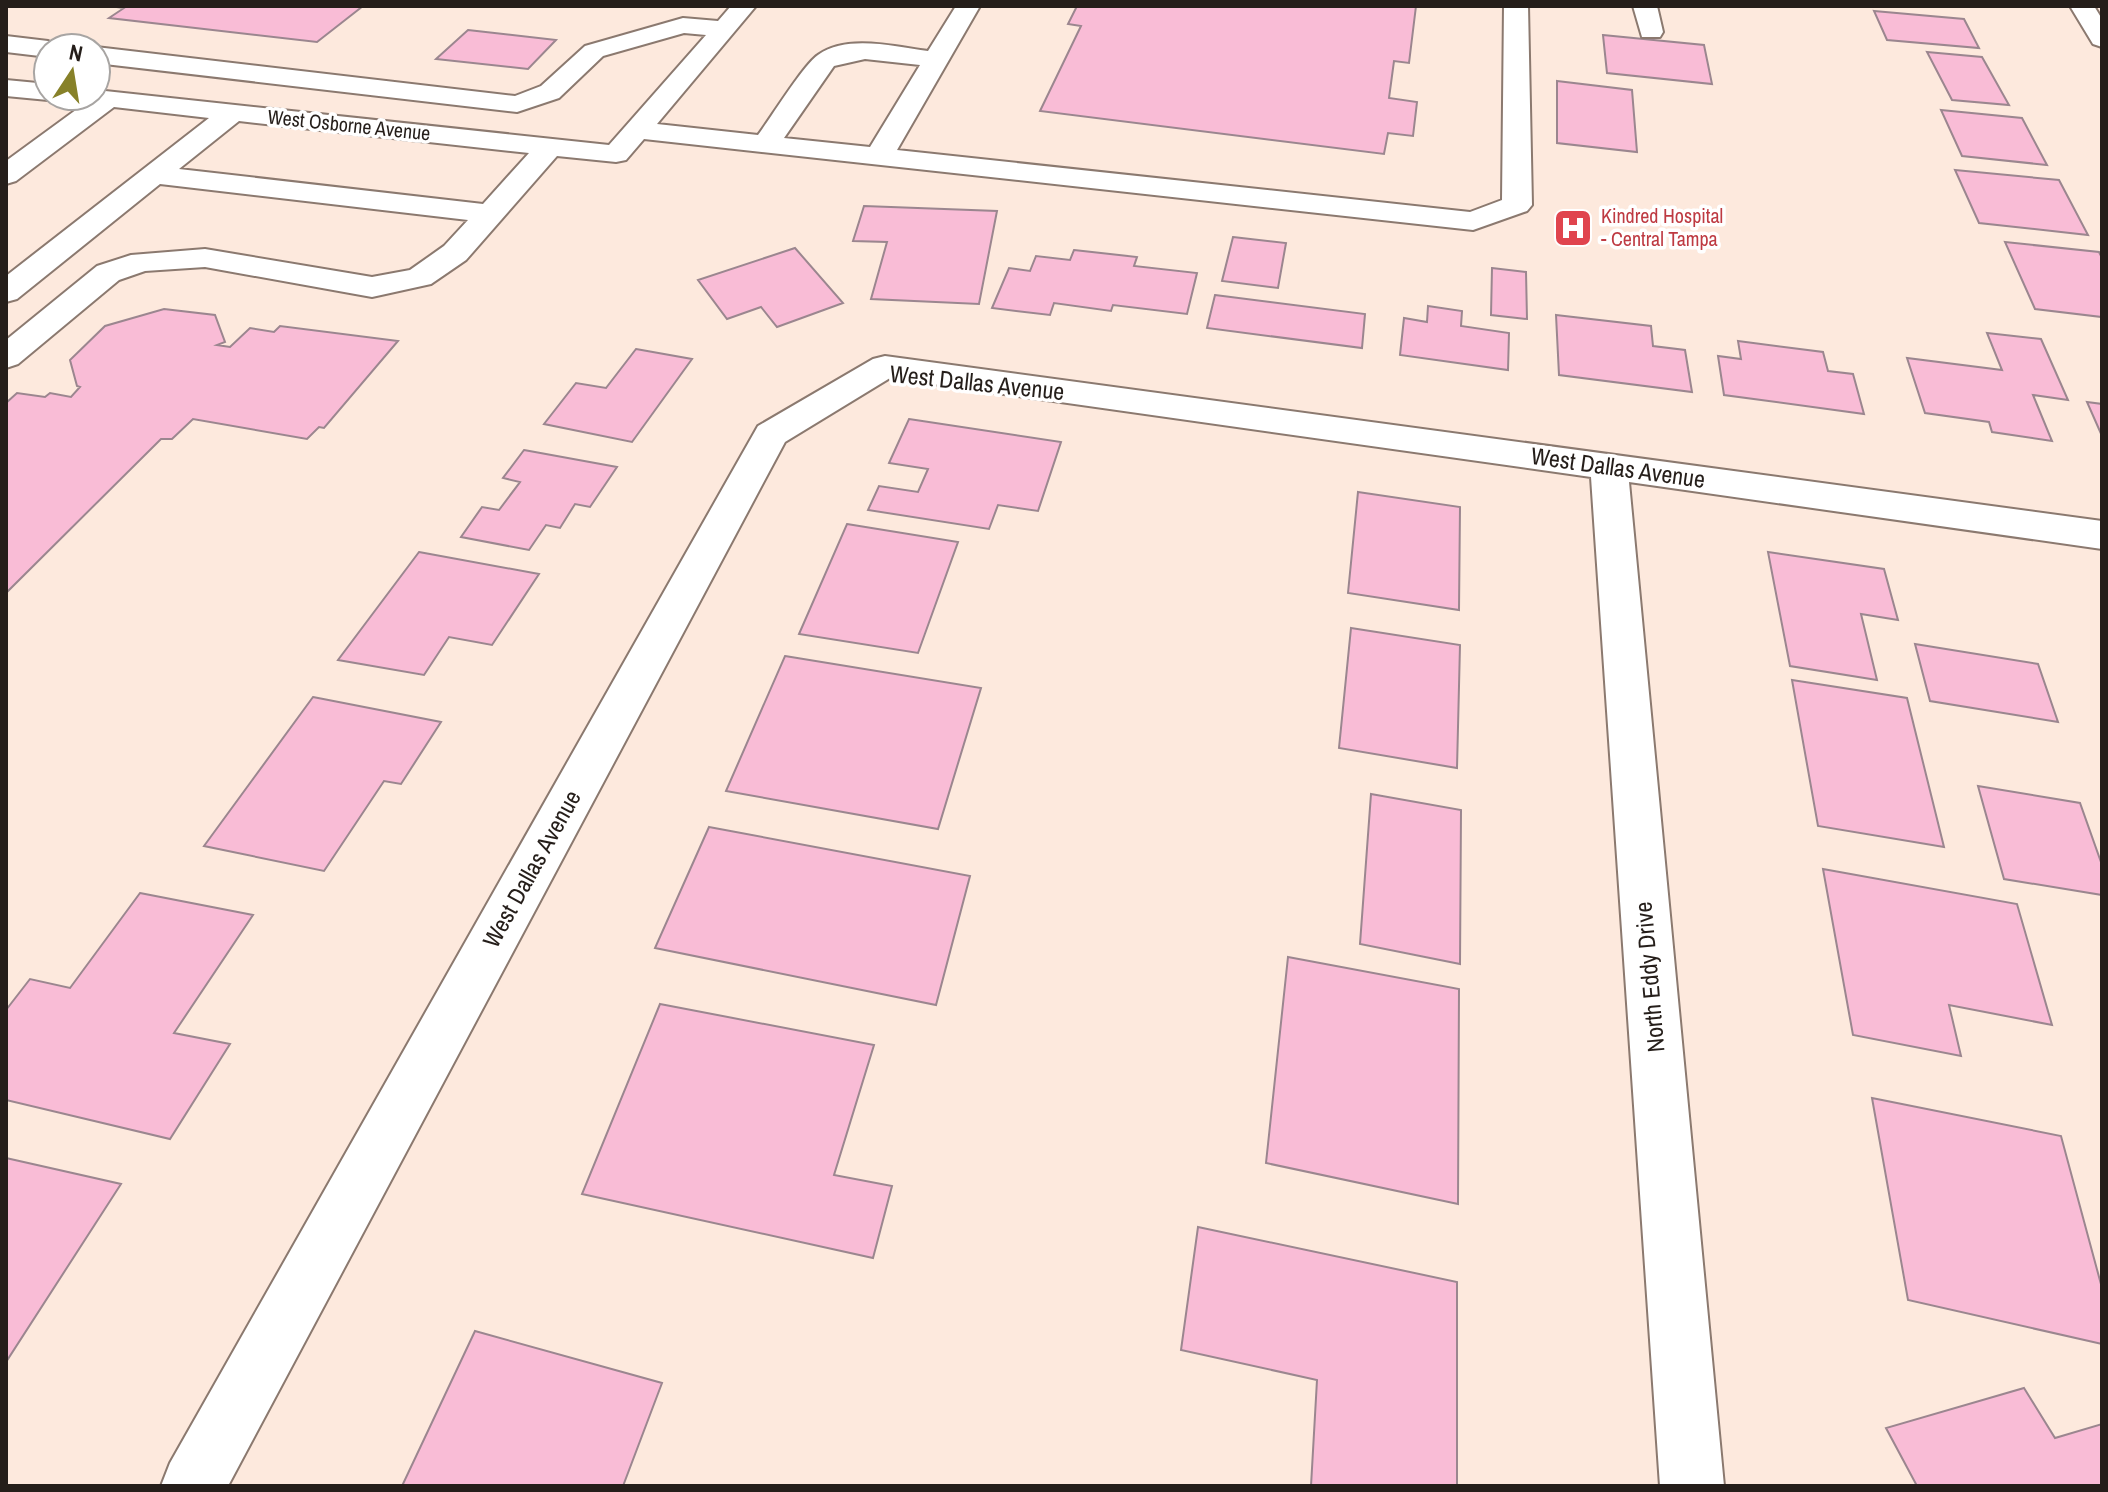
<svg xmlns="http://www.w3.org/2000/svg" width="2108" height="1492" font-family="'Archivo Narrow',sans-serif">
<rect width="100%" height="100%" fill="#fde9dd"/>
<path fill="#f9bcd6" stroke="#9b868f" stroke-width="2" d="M109,6H363L317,42L109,18L124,8Z
M1077,6H1416L1409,63L1394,61L1389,98L1417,102L1413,136L1388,133L1384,154L1040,111L1081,26L1068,24Z
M1874,11L1964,19L1979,48L1887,40Z
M468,30L556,40L528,69L436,59Z
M1603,35L1704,45L1712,84L1607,73Z
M1927,52L1982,57L2009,105L1952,100Z
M1557,81L1632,90L1637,152L1557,143Z
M1941,110L2022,118L2047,165L1962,156Z
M1955,170L2059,180L2088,235L1979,223Z
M864,206L997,211L979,304L871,299L887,242L853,241Z
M1233,237L1286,243L1278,288L1222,281Z
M2005,242L2099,252L2102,258V317L2035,309Z
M795,248L843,303L777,327L761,307L727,319L698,280Z
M1074,250L1137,257L1134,266L1197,273L1187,314L1113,305L1111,311L1054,303L1050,315L992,308L1009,268L1030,271L1036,256L1070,260Z
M1492,268L1526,272L1527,319L1491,315Z
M1215,295L1365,314L1362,348L1207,328Z
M1428,306L1462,311L1461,326L1509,333L1508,370L1400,355L1404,318L1427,322Z
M164,309L215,315L225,342L217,345L230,347L250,328L274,332L280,326L398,341L324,428L319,427L307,439L193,419L172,439H161L6,593V403L17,393L45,397L50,393L71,397L80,387L77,386L70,360L105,326Z
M1556,315L1651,326L1653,346L1685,350L1692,392L1559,375Z
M1987,333L2041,339L2068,400L2033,395L2052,441L1992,432L1989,422L1925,413L1907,358L2002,370Z
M1738,341L1823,352L1828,371L1853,374L1864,414L1724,395L1718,356L1741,359Z
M636,349L692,359L632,442L544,424L576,383L606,388Z
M2087,402L2102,404V436Z
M909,419L1061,442L1038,511L998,505L989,529L868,510L879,486L918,492L928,469L889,463Z
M524,450L617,467L590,507L575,504L560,528L546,525L529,550L461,537L482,507L499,510L520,482L503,478Z
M1358,492L1460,507L1459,610L1348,593Z
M847,524L958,542L918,653L799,634Z
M419,552L539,574L492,645L449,637L424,675L338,660Z
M1768,552L1884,569L1898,620L1861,614L1877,680L1790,666Z
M1351,628L1460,645L1457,768L1339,748Z
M1915,644L2038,664L2058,722L1930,701Z
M785,656L981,688L938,829L726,791Z
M1792,680L1907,698L1944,847L1818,826Z
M313,697L441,722L401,784L384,781L324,871L204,846Z
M1978,786L2080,803L2102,865V895L2004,879Z
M1371,794L1461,810L1460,964L1360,944Z
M709,827L970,876L936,1005L655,948Z
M1823,869L2017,904L2052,1025L1949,1005L1961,1056L1853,1035Z
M140,893L253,915L174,1033L230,1044L170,1139L6,1100V1010L30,979L70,988Z
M1288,957L1459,989L1458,1204L1266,1163Z
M660,1004L874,1045L834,1175L892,1186L873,1258L582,1194Z
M1872,1098L2061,1136L2102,1288V1344L1908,1300Z
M6,1158L121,1184L6,1362Z
M1198,1227L1457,1282V1486H1311L1317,1380L1181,1350Z
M475,1331L662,1383L623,1486H402Z
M2024,1388L2055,1438L2102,1424V1486H1917L1886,1428Z"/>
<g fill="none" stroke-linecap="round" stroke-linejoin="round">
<defs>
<path id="minor" d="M731,6H756L657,124L758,135C770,119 804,64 818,55C848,34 895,47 928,51L956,6H980L897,150L1470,212L1502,200L1504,6H1528L1532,205L1527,211L1473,230L644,139L626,160L616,162L557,156L466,260L431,284L372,297L205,267L145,271L119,280L18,364L6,368V340L97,266L131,255L205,249L372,277L410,270L444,246L468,220L160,184L17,299L6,302V276L209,118L114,107L16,181L6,184V161L84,104L73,102L69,96H96V90L609,145L706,35L684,33L603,56L559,98L517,112L96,63V48H93L96,47L515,96L541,86L585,46L683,18L718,21ZM865,59L920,65L870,147L784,138L834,66ZM239,121L529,153L483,204L179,169Z
M1633,6H1657L1663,32L1660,37H1642Z
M2070,6H2094L2102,19V47L2093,44Z
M6,36L48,41L60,48H48V57L6,52Z
M6,80L48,84V96H59L48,100L6,96Z
M885,356L2102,521V549L1629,482L1724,1486H1660L1591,477L890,378L785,442L228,1486H161L170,1463L758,426L873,359Z"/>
</defs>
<use href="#minor" stroke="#8b796f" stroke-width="4"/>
<use href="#minor" fill="#fff" fill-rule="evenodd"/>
</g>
<defs>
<symbol id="hospital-square" viewBox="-11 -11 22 22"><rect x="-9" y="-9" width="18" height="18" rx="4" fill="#e0444e" stroke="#fff"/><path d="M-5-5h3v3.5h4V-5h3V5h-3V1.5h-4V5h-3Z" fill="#fff"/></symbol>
</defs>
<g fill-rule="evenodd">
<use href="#hospital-square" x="1551" y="206" width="44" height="44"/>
</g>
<g text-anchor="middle" stroke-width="7" stroke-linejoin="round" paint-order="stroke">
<g font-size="20" fill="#251e1a" stroke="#fff">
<text transform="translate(349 125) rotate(6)" y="7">West Osborne Avenue</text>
</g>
<g font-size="20" fill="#be3a42" stroke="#fff" text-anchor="start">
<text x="1601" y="223">Kindred Hospital<tspan x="1601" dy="23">- Central Tampa</tspan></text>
</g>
<g font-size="24" fill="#251e1a" stroke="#fff">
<text transform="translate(977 383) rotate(6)" y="8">West Dallas Avenue</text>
<text transform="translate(1618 468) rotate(8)" y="8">West Dallas Avenue</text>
<text transform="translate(532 869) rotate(-61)" y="8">West Dallas Avenue</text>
<text transform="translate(1650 977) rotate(-95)" y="8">North Eddy Drive</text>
</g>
</g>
<rect width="2108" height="1492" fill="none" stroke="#251e1a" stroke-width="16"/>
<g transform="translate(72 72) rotate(12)"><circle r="38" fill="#ffffff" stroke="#a8a5a3" stroke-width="2"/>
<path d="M0-6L14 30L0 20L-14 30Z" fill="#878129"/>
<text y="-12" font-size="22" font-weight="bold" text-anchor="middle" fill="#251e1a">N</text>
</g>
</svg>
